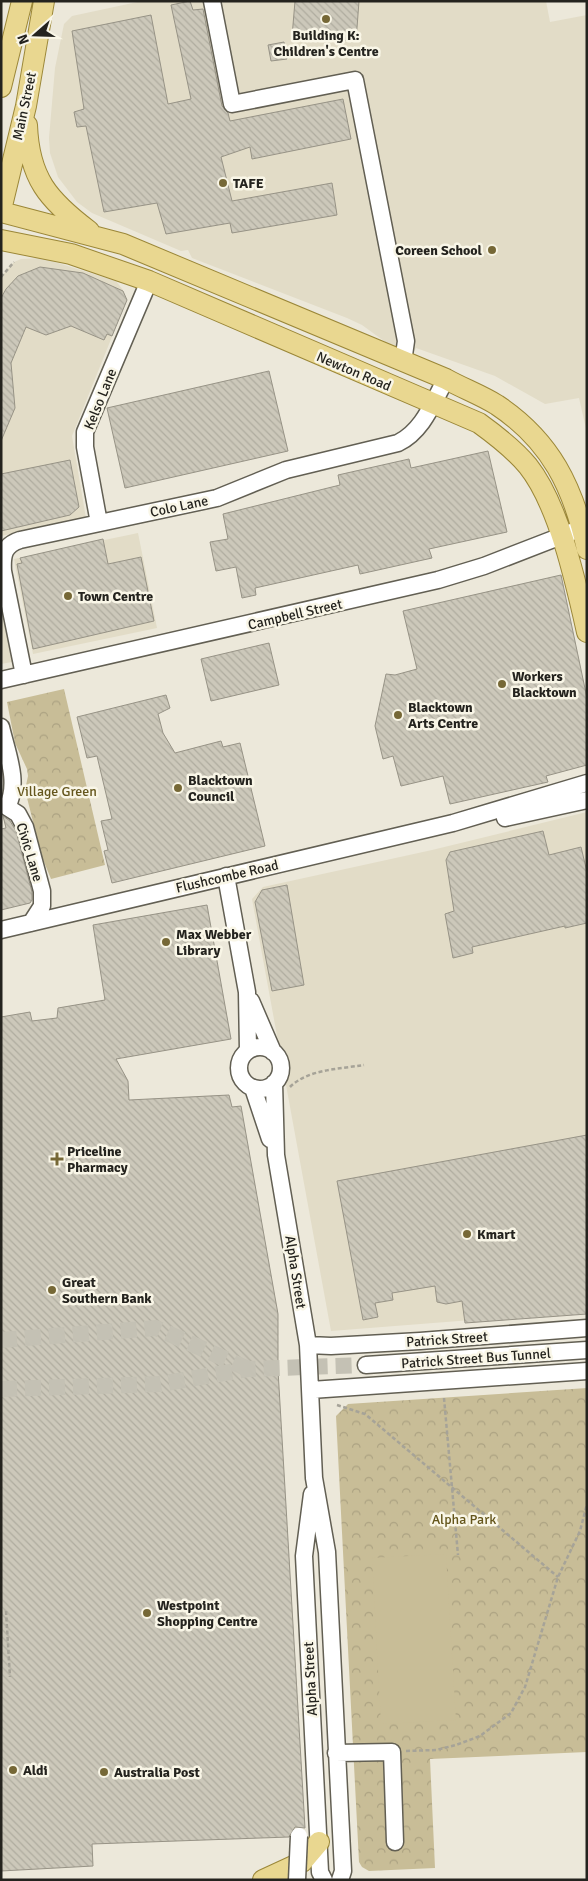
<svg xmlns="http://www.w3.org/2000/svg" width="588" height="1881" font-family="Signika,sans-serif">
<defs>
<pattern id="park-crowns" width="20" height="18" patternUnits="userSpaceOnUse" patternTransform="scale(1.25)"><rect width="20" height="18" fill="#c8bd97"/><path d="M2 6a3 3 0 1 1 6 0M12 15a3 3 0 1 1 6 0" fill="none" stroke="#aca282"/></pattern>
<pattern id="building-back-hatch" width="6" height="6" patternUnits="userSpaceOnUse" patternTransform="scale(1.25)"><rect width="6" height="6" fill="#ccc8ba"/><path d="M-1 5l2 2M0 0l6 6M5-1l2 2" fill="none" stroke="#afac9f"/></pattern>
</defs>
<rect width="100%" height="100%" fill="#ece8da"/>
<path fill="#e2dcc7" d="M142,1H546L550,22L587,15V433L579,398L545,404L495,376L416,348L413,354L391,346L362,325L347,318L192,258L188,250L181,251L92,213L77,202L58,177L50,153L49,138L55,68L64,24L72,16Z
M42,258L116,281L123,290L126,302L72,436L86,518L1,536V277L14,262L21,259Z
M138,533L157,628L33,654L14,559Z
M1,609L12,662L1,664Z
M587,812V1311L331,1331L252,899L263,887L432,850Z"/>
<path fill="url(#park-crowns)" d="M64,689L105,865L51,879L42,857L25,790L28,776L27,769L15,743L7,702Z
M587,1388V1752L430,1759L435,1868L369,1871L362,1867L359,1862L336,1416L348,1404Z"/>
<path fill="#c8bd97" d="M446,1554L456,1720L381,1724L372,1558Z"/>
<path fill="url(#building-back-hatch)" stroke="#979386" d="M190,1L193,10L203,9L222,106L228,113L230,121L343,99L351,139L252,159L250,147L221,157L232,201L332,183L337,215L232,233L230,223L166,234L157,203L104,212L86,126L77,127L74,112L84,109L72,31L151,15L168,104L191,99L171,5Z
M295,1H359L356,41L292,37Z
M284,42L287,59L271,61L268,45Z
M40,267L83,273L123,291L127,300L112,336L107,334L104,340L71,326L46,335L26,327L11,363L15,408L1,441V298L6,289L18,276Z
M269,371L288,451L125,488L107,408Z
M488,451L507,532L429,549L432,558L360,574L358,565L255,588L256,595L242,598L236,567L216,571L210,542L228,539L223,514L340,485L338,475L409,459L411,468Z
M70,460L79,507L70,515L1,531V474Z
M103,539L108,564L141,557L154,621L33,649L17,564L22,563L20,558Z
M561,575L587,698V765L546,776L548,782L450,804L443,776L401,786L393,756L383,759L375,726L386,674L395,675L417,669L403,611Z
M269,643L279,685L211,701L201,659Z
M166,695L170,708L158,714L163,733L175,753L221,741L223,747L240,743L265,846L112,883L104,851L108,850L101,821L112,819L97,756L87,758L77,717Z
M3,816L10,821L16,831L32,892V900L30,903L1,910V829L6,828Z
M543,831L549,855L581,847L587,872V923L565,928V926L472,947L473,953L453,958L445,914L454,911L446,860L450,852Z
M287,885L304,985L272,991L255,902L262,890Z
M207,905L231,1039L116,1059L128,1081L129,1100L229,1095L232,1107L241,1106L278,1314V1370L305,1828L295,1827L289,1837L92,1844L93,1866L1,1871V1017L30,1012L32,1021L57,1018L58,1008L105,1000L93,925Z
M587,1135V1314L465,1323L462,1301L446,1304L437,1302L435,1286L392,1293L393,1300L375,1303L378,1317L363,1320L337,1181Z"/>
<g fill="none" stroke-linecap="round" stroke-linejoin="round">
<path stroke="#c4c1b4" stroke-width="16" stroke-dasharray="16 8" stroke-linecap="butt" d="M1,1340L156,1328L248,1369
M1,1389L160,1384L248,1369L366,1365"/>
<defs>
<path id="minor" d="M212,1L232,104L355,80L406,341L403,362
M99,523L85,447V432L149,281
M24,675L3,571C2,555 4,545 20,540L217,498L286,470L398,443C423,431 433,402 446,379
M1,680L438,580L484,566L582,528
M1,727C7,753 20,783 7,807
M7,807L18,814L25,827L42,891V906L31,923
M505,818L587,800
M226,876L247,992L248,1050
M1,930L453,823L587,783
M251,1001L273,1052
M239 1068a21 21 0 1 1 42 0a21 21 0 1 1-42 0Z
M274,1083L276,1155L308,1345L314,1478L327,1552L343,1871L340,1880
M253,1088L270,1139
M308,1345L331,1346L420,1341L587,1328
M366,1365L587,1350
M311,1390L587,1371
M312,1494L304,1556L320,1872L324,1880
M336,1753L392,1752L395,1842"/>
<path id="major" d="M1,87L22,1
M27,125C29,178 48,200 89,231
M1,210L26,106L44,1
M1,212L123,244L446,379C462,388 481,395 497,405C551,441 573,487 587,549
M1,240L71,254L149,281L479,423C497,436 514,449 528,466C559,505 576,583 587,632
M263,1880L302,1862L319,1842"/>
</defs>
<use href="#minor" stroke="#625f53" stroke-width="19"/>
<use href="#major" stroke="#9b8738" stroke-width="22"/>
<path stroke="#a6a398" stroke-width="2.5" stroke-dasharray="4 2.5" stroke-linecap="butt" d="M1,277L14,262
M290,1087C308,1069 340,1069 364,1065
M444,1398L458,1555
M337,1405L365,1414L558,1577
M6,1611L10,1677
M406,1751L436,1750L456,1745L480,1736L511,1713L525,1687L558,1577L580,1531L587,1504"/>
<use href="#minor" stroke="#fff" stroke-width="16"/>
<use href="#major" stroke="#e9d790" stroke-width="20"/>
<defs>
<path id="minor-bridge" d="M297,1880L299,1836"/>
</defs>
<use href="#minor-bridge" stroke="#625f53" stroke-width="19" stroke-linecap="butt"/>
<use href="#minor-bridge" stroke="#fff" stroke-width="16"/>
</g>
<g fill="#766836" stroke="#f9f6e7" stroke-width="2">
<circle cx="326" cy="19" r="5"/>
<circle cx="223" cy="183" r="5"/>
<circle cx="492" cy="250" r="5"/>
<circle cx="68" cy="596" r="5"/>
<circle cx="502" cy="684" r="5"/>
<circle cx="398" cy="715" r="5"/>
<circle cx="178" cy="788" r="5"/>
<circle cx="166" cy="942" r="5"/>
<path d="M54.5 1151.5h5v5h5v5h-5v5h-5v-5h-5v-5h5z"/>
<circle cx="467" cy="1234" r="5"/>
<circle cx="52" cy="1290" r="5"/>
<circle cx="147" cy="1613" r="5"/>
<circle cx="13" cy="1770" r="5"/>
<circle cx="104" cy="1772" r="5"/>
</g>
<g text-anchor="middle" stroke-width="5" stroke-linejoin="round" paint-order="stroke">
<g font-size="14" font-weight="bold" fill="#24231e" stroke="#f9f6e7" text-anchor="start">
<text x="326" y="40" text-anchor="middle">Building K:<tspan x="326" dy="16">Children's Centre</tspan></text>
<text x="233" y="188">TAFE</text>
<text x="482" y="255" text-anchor="end">Coreen School</text>
<text x="78" y="601">Town Centre</text>
<text x="512" y="681">Workers<tspan x="512" dy="16">Blacktown</tspan></text>
<text x="408" y="712">Blacktown<tspan x="408" dy="16">Arts Centre</tspan></text>
<text x="188" y="785">Blacktown<tspan x="188" dy="16">Council</tspan></text>
<text x="176" y="939">Max Webber<tspan x="176" dy="16">Library</tspan></text>
<text x="67" y="1156">Priceline<tspan x="67" dy="16">Pharmacy</tspan></text>
<text x="477" y="1239">Kmart</text>
<text x="62" y="1287">Great<tspan x="62" dy="16">Southern Bank</tspan></text>
<text x="157" y="1610">Westpoint<tspan x="157" dy="16">Shopping Centre</tspan></text>
<text x="23" y="1775">Aldi</text>
<text x="114" y="1777">Australia Post</text>
</g>
<g font-size="14" fill="#24231e" stroke="#f9f6e7">
<text transform="translate(24 106) rotate(-78)" y="5">Main Street</text>
<text transform="translate(354 371) rotate(23)" y="5">Newton Road</text>
<text transform="translate(100 399) rotate(-68)" y="5">Kelso Lane</text>
<text transform="translate(179 506) rotate(-12)" y="5">Colo Lane</text>
<text transform="translate(295 614) rotate(-13)" y="5">Campbell Street</text>
<text transform="translate(30 852) rotate(73)" y="5">Civic Lane</text>
<text transform="translate(227 876) rotate(-13)" y="5">Flushcombe Road</text>
<text transform="translate(296 1272) rotate(81)" y="5">Alpha Street</text>
<text transform="translate(447 1339) rotate(-4)" y="5">Patrick Street</text>
<text transform="translate(476 1358) rotate(-4)" y="5">Patrick Street Bus Tunnel</text>
<text transform="translate(310 1679) rotate(-93)" y="5">Alpha Street</text>
</g>
<g font-size="14" fill="#64551b" stroke="#f9f6e7">
<text x="57" y="796">Village Green</text>
<text x="464" y="1524">Alpha Park</text>
</g>
</g>
<rect width="588" height="1881" fill="none" stroke="#24231e" stroke-width="5"/>
<g transform="translate(35 35) rotate(250)" stroke="#f9f6e7" stroke-width="4" paint-order="stroke">
<path d="M0-4L9 19L0 12L-9 19Z" fill="#24231e"/>
<text y="-8" font-size="14" font-weight="bold" text-anchor="middle" fill="#24231e">N</text>
</g>
</svg>
